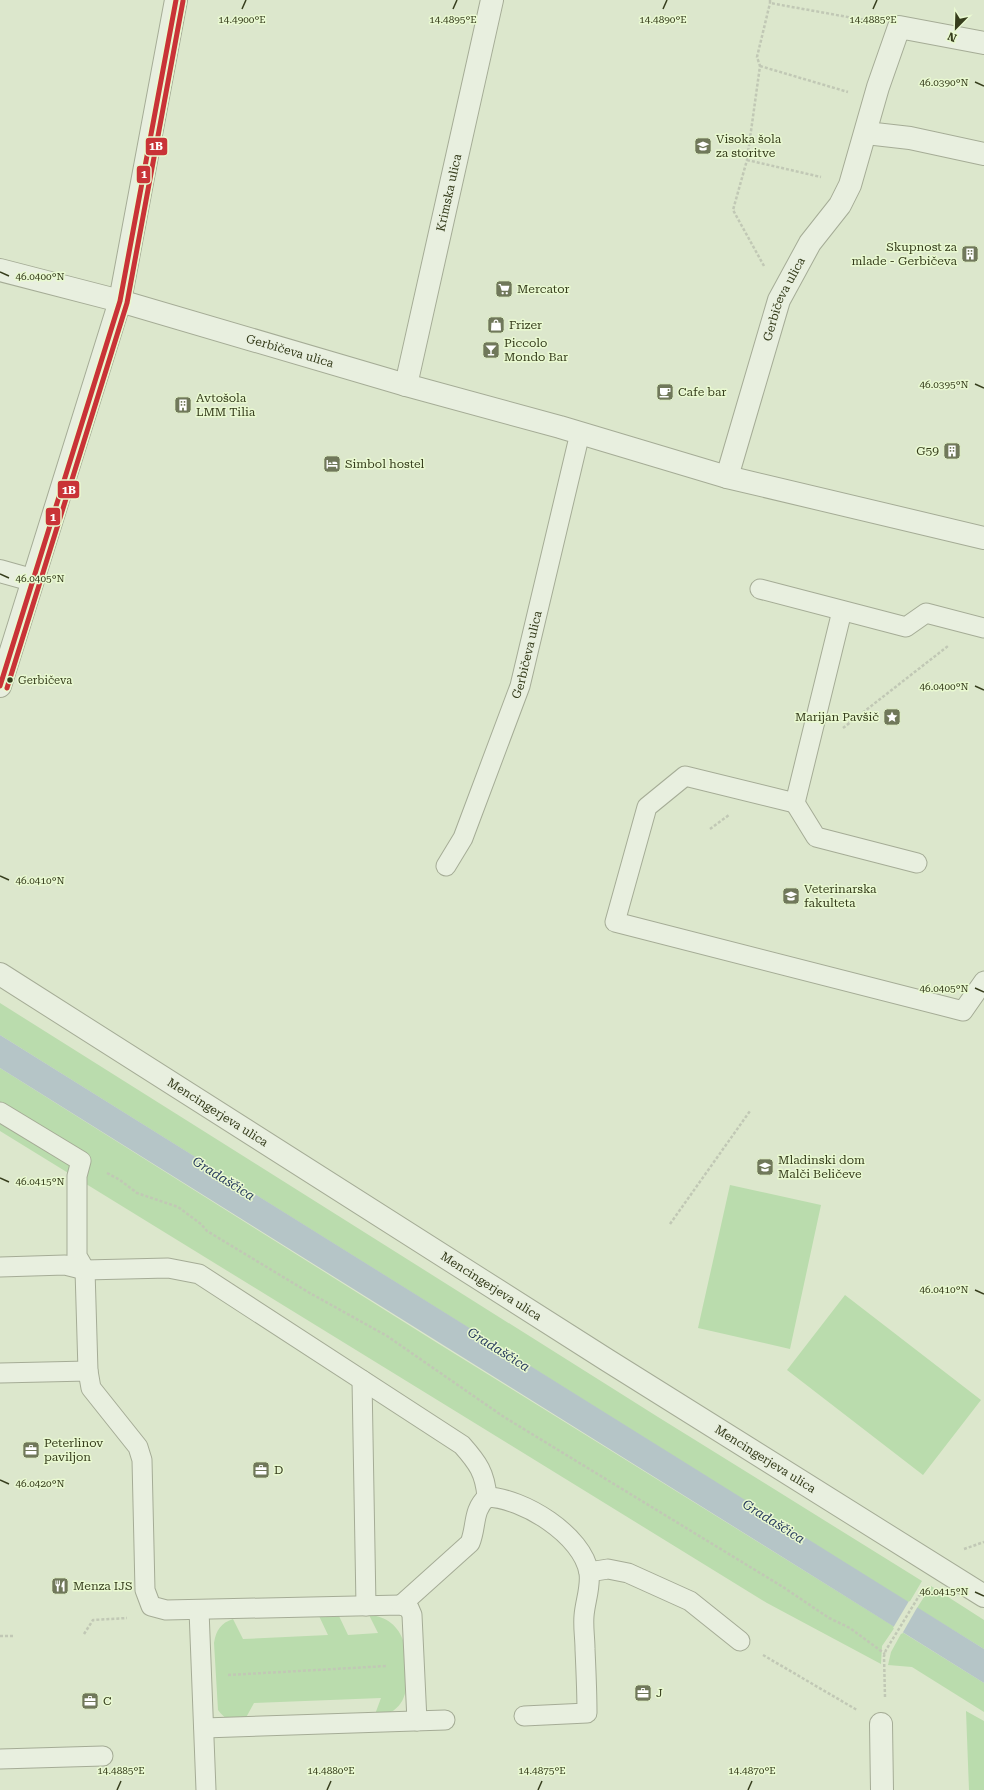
<svg xmlns="http://www.w3.org/2000/svg" width="984" height="1790" font-family="'Roboto Serif',serif">
<rect width="100%" height="100%" fill="#dce7cc"/>
<path fill="#badcad" d="M0,1003L658,1417L922,1581L909,1603L0,1035Z
M0,1068L439,1344L895,1627L882,1646L881,1664L767,1603L0,1131Z
M730,1185L821,1205L790,1349L698,1328Z
M845,1295L981,1400L923,1475L787,1370Z
M931,1586L984,1620V1649L917,1608Z
M369,1615C386,1616 399,1626 404,1643C406,1674 417,1712 374,1717L381,1698L254,1703L243,1723C231,1723 225,1719 218,1710L214,1643C216,1630 221,1623 233,1619L243,1639L328,1635L319,1616H339L348,1635L378,1633Z
M902,1632L984,1683V1712L912,1667L888,1665L891,1652Z
M966,1711L984,1721V1790H969Z"/>
<path fill="#b5c5c7" d="M0,1035L984,1649V1683L0,1068Z"/>
<path fill="#dce7cc" d="M909,1601L918,1606L902,1634L893,1628Z"/>
<g fill="none" stroke-linecap="round" stroke-linejoin="round">
<defs>
<g id="service">
<path d="M760,589L906,627L926,613L984,628"/>
<path d="M842,611L795,803L685,776L647,807L615,922L963,1011L984,981"/>
<path d="M795,803L816,837L917,863"/>
<path id="s1" d="M446,866L463,838L520,686L580,433"/>
<path d="M0,1112L81,1161L77,1176V1256L85,1270L88,1371"/>
<path d="M0,1267L65,1265L85,1270L168,1268L199,1274L462,1445C478,1463 485,1473 487,1497"/>
<path d="M0,1373L88,1371L91,1388L138,1447L142,1460L145,1590L151,1606L166,1610L401,1605L409,1608L412,1615L417,1721"/>
<path d="M362,1380L366,1606"/>
<path d="M589,1572L608,1569L628,1573L690,1601L740,1641"/>
<path d="M401,1605L470,1543C477,1526 472,1511 487,1497C523,1498 583,1535 589,1573C591,1587 585,1602 584,1616C583,1627 585,1638 585,1649C586,1671 587,1692 587,1713L524,1716"/>
<path d="M199,1610L206,1790"/>
<path d="M204,1728L445,1720"/>
<path d="M0,1759L103,1756"/>
</g>
<g id="minor">
<path d="M866,133L910,138L984,154"/>
<path id="s2" d="M406,385L492,0"/>
<path id="s3" d="M727,477L779,300L810,243L840,205L850,185L878,87L899,27L984,43"/>
<path d="M0,571L32,580"/>
<path id="s4" d="M0,974L607,1360L984,1596"/>
<path d="M881,1724L882,1790"/>
</g>
<g id="tertiary">
<path id="s5" d="M0,270L120,301L406,385L560,427L727,477L984,538"/>
<path d="M0,686L120,301L176,0"/>
</g>
</defs>
<use href="#service" stroke="#a5ac96" stroke-width="21"/>
<use href="#minor" stroke="#a5ac96" stroke-width="24"/>
<use href="#tertiary" stroke="#a5ac96" stroke-width="24"/>
<path stroke="#c1c8b5" stroke-width="2.5" stroke-dasharray="3 2" stroke-linecap="butt" d="M770,0V3L870,21
M760,66L848,92
M747,160L821,177
M764,266L733,210L747,160L760,66L757,57L770,3
M843,728L948,646
M710,829L729,815
M107,1173L120,1180L137,1193L178,1207L201,1224L207,1231L308,1292L387,1336L504,1417L783,1587L829,1618L850,1628L885,1654
M670,1224L750,1111
M964,1549L984,1542
M84,1634L93,1620L127,1618
M0,1636H14
M763,1655L857,1710
M228,1675L387,1666
M885,1697L884,1656L886,1650L922,1591"/>
<use href="#service" stroke="#e8efdf" stroke-width="19"/>
<use href="#minor" stroke="#e8efdf" stroke-width="22"/>
<use href="#tertiary" stroke="#e8efdf" stroke-width="22"/>
<defs>
<path id="bus-1" d="M0,686L120,301L176,0"/>
<path id="bus-2" d="M7,688L127,303L183,1"/>
</defs>
<use href="#bus-1" stroke="#e9f9d1" stroke-width="8"/>
<use href="#bus-2" stroke="#e9f9d1" stroke-width="8"/>
<use href="#bus-1" stroke="#c93337" stroke-width="5"/>
<use href="#bus-2" stroke="#c93337" stroke-width="5"/>
</g>
<path fill="none" stroke="#363d1c" stroke-width="1.5" d="M242,9L246,0M453,9L457,0M663,9L667,0M873,9L877,0M975,82L984,86M0,272L9,276M975,384L984,388M0,574L9,578M975,686L984,690M0,876L9,880M975,988L984,992M0,1178L9,1182M975,1290L984,1294M0,1480L9,1484M975,1592L984,1596M117,1790L121,1781M327,1790L331,1781M538,1790L542,1781M748,1790L752,1781"/>
<defs>
<symbol id="university-square" viewBox="-11 -11 22 22"><rect x="-9" y="-9" width="18" height="18" rx="4" fill="#70785a" stroke="#e9f9d1"/><path d="M0-5L7-2L0 1L-7-2ZM-4 1L0 2.5L4 1V4Q0 6-4 4Z" fill="#fff"/></symbol>
<symbol id="building-square" viewBox="-11 -11 22 22"><rect x="-9" y="-9" width="18" height="18" rx="4" fill="#70785a" stroke="#e9f9d1"/><path d="M-4-6H4V6H1V3H-1V6H-4ZM-2.5-4.3h1.7v1.8h-1.7ZM.8-4.3h1.7v1.8H.8ZM-2.5-1h1.7V.8h-1.7ZM.8-1h1.7V.8H.8Z" fill="#fff"/></symbol>
<symbol id="supermarket-square" viewBox="-11 -11 22 22"><rect x="-9" y="-9" width="18" height="18" rx="4" fill="#70785a" stroke="#e9f9d1"/><path d="M-6-5.5h2.5l.6 2H6L4.5 2H-2.5L-4.4-4H-6ZM-1.5 3.2a1.3 1.3 0 1 0 .1 0ZM3 3.2a1.3 1.3 0 1 0 .1 0Z" fill="#fff"/></symbol>
<symbol id="shop-square" viewBox="-11 -11 22 22"><rect x="-9" y="-9" width="18" height="18" rx="4" fill="#70785a" stroke="#e9f9d1"/><path d="M-5-2.5h2.3a2.7 3.5 0 0 1 5.4 0H5L5.5 6h-11ZM-1.5-2.5h3a1.5 2.3 0 0 0-3 0Z" fill="#fff"/></symbol>
<symbol id="bar-square" viewBox="-11 -11 22 22"><rect x="-9" y="-9" width="18" height="18" rx="4" fill="#70785a" stroke="#e9f9d1"/><path d="M-6-5H6L.8 .8V4.5H3.5V6h-7V4.5H-.8V.8Z" fill="#fff"/></symbol>
<symbol id="cafe-square" viewBox="-11 -11 22 22"><rect x="-9" y="-9" width="18" height="18" rx="4" fill="#70785a" stroke="#e9f9d1"/><path d="M-5.5-4.5H6V0H3Q3 3.5 0 3.5H-2.5Q-5.5 3.5-5.5 0ZM3-3.2v2h1.7v-2ZM-6 4.5H4V6H-6Z" fill="#fff"/></symbol>
<symbol id="hotel-square" viewBox="-11 -11 22 22"><rect x="-9" y="-9" width="18" height="18" rx="4" fill="#70785a" stroke="#e9f9d1"/><path d="M-6-4.5h1.5V1H6V5H4.5V3h-9V5H-6ZM-4 0a1.8 1.8 0 1 1 3.6 0ZM.5 0V-2.5h3Q6-2.5 6 0Z" fill="#fff"/></symbol>
<symbol id="sight-square" viewBox="-11 -11 22 22"><rect x="-9" y="-9" width="18" height="18" rx="4" fill="#70785a" stroke="#e9f9d1"/><path d="M0-6L1.8-2.2L6-1.7L2.9 1.2L3.7 5.4L0 3.3L-3.7 5.4L-2.9 1.2L-6-1.7L-1.8-2.2Z" fill="#fff"/></symbol>
<symbol id="school-square" viewBox="-11 -11 22 22"><rect x="-9" y="-9" width="18" height="18" rx="4" fill="#70785a" stroke="#e9f9d1"/><path d="M0-5L7-2L0 1L-7-2ZM-4 1L0 2.5L4 1V4Q0 6-4 4Z" fill="#fff"/></symbol>
<symbol id="office-square" viewBox="-11 -11 22 22"><rect x="-9" y="-9" width="18" height="18" rx="4" fill="#70785a" stroke="#e9f9d1"/><path d="M-6-3h4V-5.5h4V-3h4V5H-6ZM-1-4.5V-3h2v-1.5ZM-6 0V1H6V0Z" fill="#fff"/></symbol>
<symbol id="restaurant-square" viewBox="-11 -11 22 22"><rect x="-9" y="-9" width="18" height="18" rx="4" fill="#70785a" stroke="#e9f9d1"/><path d="M-5-6h1v4h1v-4h1v4h1v-4h1v5L-1.5 .5V6h-2V.5L-5-1ZM5-6V6H3V1.5H1.5Q1.5-4 5-6Z" fill="#fff"/></symbol>
</defs>
<g fill-rule="evenodd">
<use href="#university-square" x="693" y="136" width="20" height="20"/>
<use href="#building-square" x="960" y="244" width="20" height="20"/>
<use href="#supermarket-square" x="494" y="279" width="20" height="20"/>
<use href="#shop-square" x="486" y="315" width="20" height="20"/>
<use href="#bar-square" x="481" y="340" width="20" height="20"/>
<use href="#cafe-square" x="655" y="382" width="20" height="20"/>
<use href="#building-square" x="173" y="395" width="20" height="20"/>
<use href="#building-square" x="942" y="441" width="20" height="20"/>
<use href="#hotel-square" x="322" y="454" width="20" height="20"/>
<use href="#sight-square" x="882" y="707" width="20" height="20"/>
<use href="#university-square" x="781" y="886" width="20" height="20"/>
<use href="#school-square" x="755" y="1157" width="20" height="20"/>
<use href="#office-square" x="21" y="1440" width="20" height="20"/>
<use href="#office-square" x="251" y="1460" width="20" height="20"/>
<use href="#restaurant-square" x="50" y="1576" width="20" height="20"/>
<use href="#office-square" x="633" y="1683" width="20" height="20"/>
<use href="#office-square" x="80" y="1691" width="20" height="20"/>
</g>
<circle fill="#363d1c" stroke="#e9f9d1" stroke-width="1.5" cx="10" cy="680" r="3.5"/>
<g text-anchor="middle" stroke-width="3" stroke-linejoin="round" paint-order="stroke">
<g font-size="11" fill="#363d1c" stroke="#e9f9d1" text-anchor="start">
<text x="18" y="684">Gerbičeva</text>
</g>
<g font-size="12" fill="#363d1c" stroke="#e9f9d1" text-anchor="start">
<text x="716" y="143">Visoka šola<tspan x="716" dy="14">za storitve</tspan></text>
<text x="957" y="251" text-anchor="end">Skupnost za<tspan x="957" dy="14">mlade - Gerbičeva</tspan></text>
<text x="517" y="293">Mercator</text>
<text x="509" y="329">Frizer</text>
<text x="504" y="347">Piccolo<tspan x="504" dy="14">Mondo Bar</tspan></text>
<text x="678" y="396">Cafe bar</text>
<text x="196" y="402">Avtošola<tspan x="196" dy="14">LMM Tilia</tspan></text>
<text x="939" y="455" text-anchor="end">G59</text>
<text x="345" y="468">Simbol hostel</text>
<text x="879" y="721" text-anchor="end">Marijan Pavšič</text>
<text x="804" y="893">Veterinarska<tspan x="804" dy="14">fakulteta</tspan></text>
<text x="778" y="1164">Mladinski dom<tspan x="778" dy="14">Malči Beličeve</tspan></text>
<text x="44" y="1447">Peterlinov<tspan x="44" dy="14">paviljon</tspan></text>
<text x="274" y="1474">D</text>
<text x="73" y="1590">Menza IJS</text>
<text x="656" y="1697">J</text>
<text x="103" y="1705">C</text>
</g>
<g font-size="12" fill="#363d1c" stroke="#e9f9d1">
<text dy="4" stroke="none"><textPath href="#s2" startOffset="197">Krimska ulica</textPath></text>
<text dy="4" stroke="none"><textPath href="#s3" startOffset="187">Gerbičeva ulica</textPath></text>
<text dy="4" stroke="none"><textPath href="#s5" startOffset="301">Gerbičeva ulica</textPath></text>
<text dy="4" stroke="none"><textPath href="#s1" startOffset="227">Gerbičeva ulica</textPath></text>
<text dy="4" stroke="none"><textPath href="#s4" startOffset="258">Mencingerjeva ulica</textPath></text>
<text dy="4" stroke="none"><textPath href="#s4" startOffset="582">Mencingerjeva ulica</textPath></text>
<text dy="4" stroke="none"><textPath href="#s4" startOffset="906">Mencingerjeva ulica</textPath></text>
</g>
<g font-size="13" font-style="italic" fill="#293c5e" stroke="#e9f9d1">
<text transform="translate(224 1178) rotate(32)" y="5">Gradaščica</text>
<text transform="translate(499 1349) rotate(32)" y="5">Gradaščica</text>
<text transform="translate(774 1521) rotate(32)" y="5">Gradaščica</text>
</g>
</g>
<g font-size="10" text-anchor="middle" fill="#363d1c" stroke="#e9f9d1" stroke-width="3" stroke-linejoin="round" paint-order="stroke">
<text x="242" y="23">14.4900°E</text>
<text x="453" y="23">14.4895°E</text>
<text x="663" y="23">14.4890°E</text>
<text x="873" y="23">14.4885°E</text>
<text x="944" y="86">46.0390°N</text>
<text x="40" y="280">46.0400°N</text>
<text x="944" y="388">46.0395°N</text>
<text x="40" y="582">46.0405°N</text>
<text x="944" y="690">46.0400°N</text>
<text x="40" y="884">46.0410°N</text>
<text x="944" y="992">46.0405°N</text>
<text x="40" y="1185">46.0415°N</text>
<text x="944" y="1293">46.0410°N</text>
<text x="40" y="1487">46.0420°N</text>
<text x="944" y="1595">46.0415°N</text>
<text x="121" y="1774">14.4885°E</text>
<text x="331" y="1774">14.4880°E</text>
<text x="542" y="1774">14.4875°E</text>
<text x="752" y="1774">14.4870°E</text>
</g>
<g stroke="#e9f9d1" stroke-width="1.5">
<rect x="145" y="137" width="23" height="19" rx="4" fill="#c93337"/>
<rect x="136" y="165" width="15" height="19" rx="4" fill="#c93337"/>
<rect x="57" y="480" width="23" height="19" rx="4" fill="#c93337"/>
<rect x="45" y="507" width="16" height="19" rx="4" fill="#c93337"/>
</g>
<g font-size="11" text-anchor="middle" font-weight="bold" fill="#fff">
<text x="156" y="150">1B</text>
<text x="144" y="178">1</text>
<text x="69" y="494">1B</text>
<text x="53" y="521">1</text>
</g>
<g transform="translate(956 28) rotate(203)" stroke="#e9f9d1" stroke-width="3" paint-order="stroke">
<path d="M0-3L7 15L0 10L-7 15Z" fill="#363d1c"/>
<text y="-6" font-size="11" font-weight="bold" text-anchor="middle" fill="#363d1c">N</text>
</g>
</svg>
